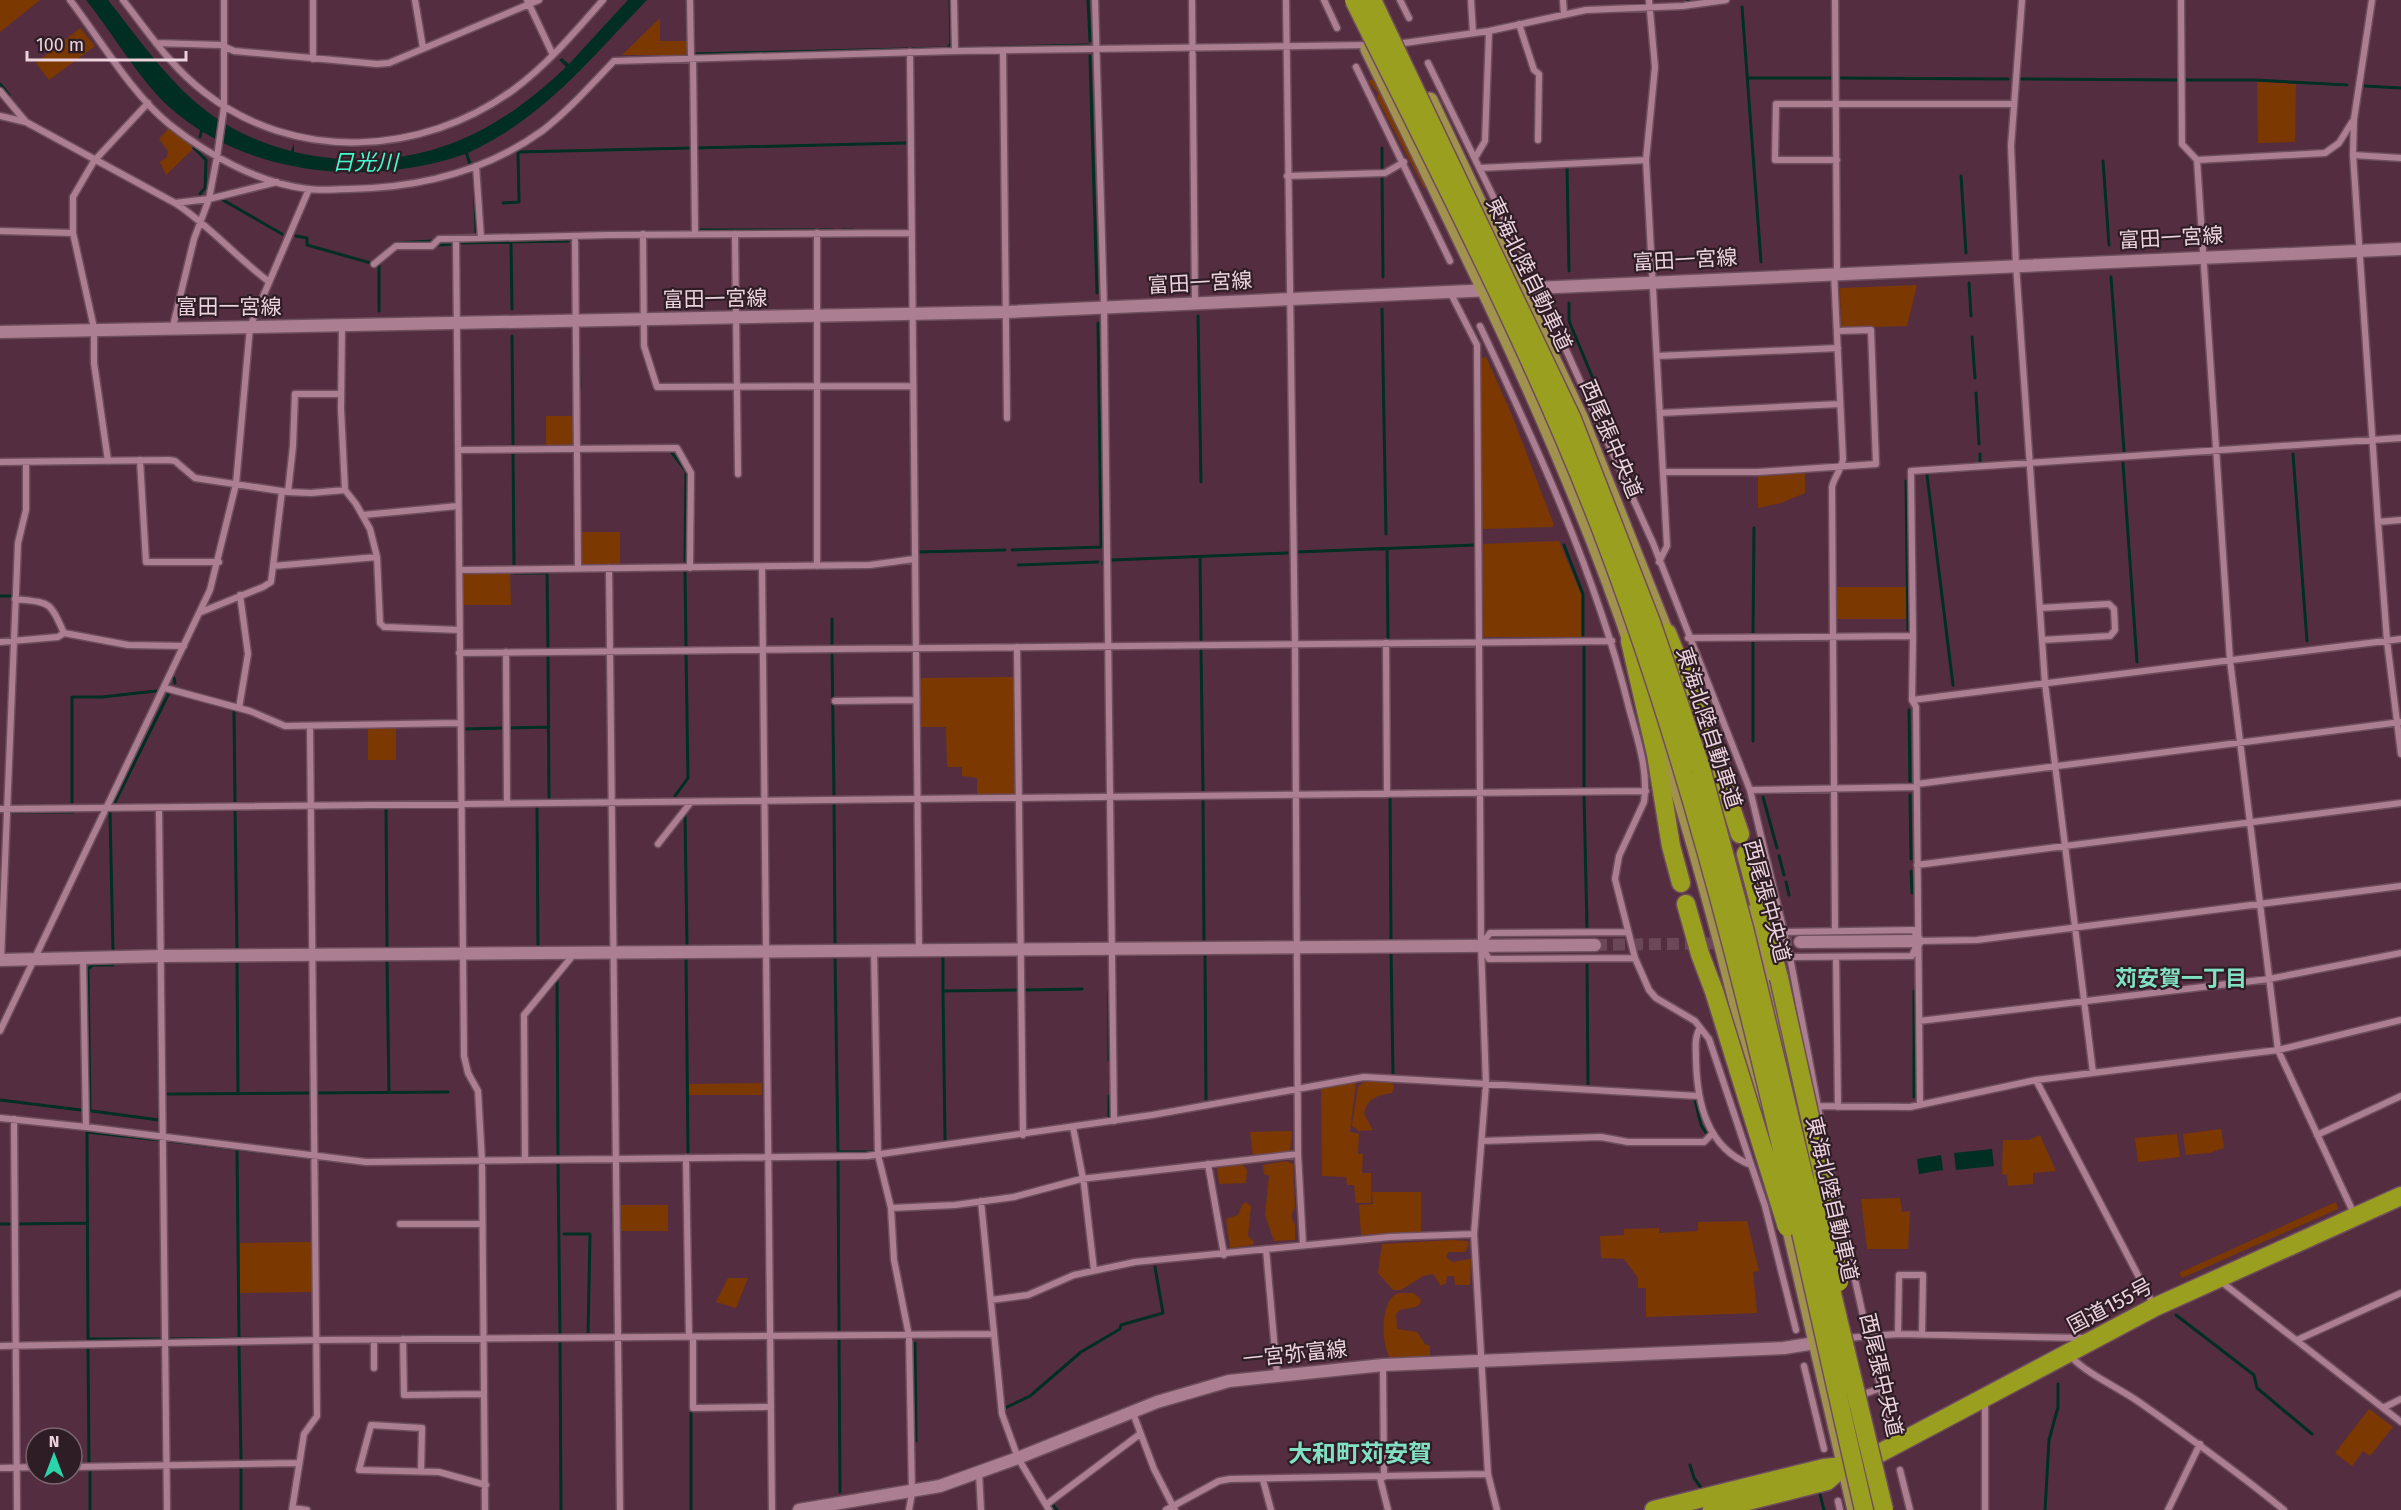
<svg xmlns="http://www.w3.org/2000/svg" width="2401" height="1510" font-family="'Fira Sans','Noto Sans JP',sans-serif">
<rect width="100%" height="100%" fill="#542e40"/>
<path fill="#7b3800" d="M0,0H40L0,32Z
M660,18V41H688V52L684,55H622Z
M80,28L95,46L49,80L36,63Z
M1379,77L1427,186L1424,188L1377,98L1378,93L1368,81Z
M2257,82L2296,84L2295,142L2258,143Z
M169,128L192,145V150L166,175L160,162L167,157L168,151L159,139Z
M1917,285L1907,326L1841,328L1840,288Z
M1486,357L1511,413L1554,525L1552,527L1482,529L1481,358Z
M546,416H574V442L570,445H546Z
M1805,473V493L1781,503L1758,508V476Z
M581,532H620V567L581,566Z
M1559,541L1581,594V637H1484L1482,544Z
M467,573H510L511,605H464V574Z
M1836,587H1906V619H1836Z
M1014,677L1016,794L977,795V778L962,776V767H947L946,727H920L919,678Z
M396,728V760H368V729Z
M1374,1080L1392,1082L1394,1087L1392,1093C1378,1095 1367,1098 1364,1114L1373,1130L1359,1131L1352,1126L1358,1087L1364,1082Z
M1356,1082L1350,1132L1359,1134L1358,1154H1363L1362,1173H1371V1203H1356L1354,1185H1347L1346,1177L1322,1176L1321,1088Z
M762,1083V1095H689V1084Z
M2221,1129L2224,1148L2209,1153L2186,1155L2183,1134Z
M1292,1131L1290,1152L1253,1156L1250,1132Z
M2177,1134L2180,1157L2138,1162L2135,1138Z
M2040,1135L2056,1171L2033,1173V1184L2008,1186L2007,1175L2002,1174L2003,1140H2029Z
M1286,1161L1293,1164L1295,1207L1291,1216L1295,1225V1240L1274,1241L1265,1215L1269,1176L1264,1174L1263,1165Z
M1242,1164L1247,1170L1246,1183L1219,1184L1217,1168Z
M1372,1192H1421V1232L1361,1235L1359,1205L1373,1204Z
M1900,1198L1902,1212L1910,1211L1908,1249H1867L1861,1199Z
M1246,1202L1251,1206L1248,1236L1254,1242L1253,1245L1230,1248L1226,1219L1238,1215L1242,1205Z
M2336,1202L2338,1209L2182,1278L2179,1273Z
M619,1205H668V1231H619Z
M1747,1221L1759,1271L1753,1272L1757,1313L1646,1317V1288H1638V1278L1624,1259L1601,1258L1600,1236L1624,1235V1229L1659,1228V1233L1698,1231V1222Z
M1451,1240L1467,1241L1469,1244L1465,1252H1449L1446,1257L1452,1262L1471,1259L1470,1285H1455L1454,1276H1447L1446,1283L1441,1286L1433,1274L1423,1276L1401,1290H1393L1378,1273L1382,1244Z
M312,1242V1292L240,1293V1243Z
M728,1278H748L736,1308L716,1302Z
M1399,1293H1413L1420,1298L1421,1303L1416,1307L1400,1310L1396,1314L1397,1329L1417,1332L1425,1344L1430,1346V1356L1391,1359C1380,1345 1380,1298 1399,1293Z
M2369,1409L2393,1427L2370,1456L2363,1451L2352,1466L2335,1453Z"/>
<path fill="#002e23" d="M86,0H108C164,71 198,127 291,151L294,143V152C404,176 487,143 566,67L559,60L562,58L569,64L628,0H647C590,59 544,118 468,153L472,165L469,166L465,154C369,188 244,176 167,105C139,79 111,31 86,0Z
M1992,1149L1994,1166L1956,1170L1954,1153Z
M1941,1155L1943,1170L1919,1174L1917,1159Z"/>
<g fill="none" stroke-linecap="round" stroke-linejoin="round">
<path stroke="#002e23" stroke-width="3" d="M1088,0L1090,41
M1688,0L1689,1
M1742,7L1761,262
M961,48L1088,45
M695,54L948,48L951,43L950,0
M1090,56L1097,293
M1747,78H1832
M1841,78L2008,79
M2021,79L2179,80
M2184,80H2256L2347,85
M0,84L9,95
M2365,86L2401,88
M200,137L202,129
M194,148L206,160L205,188L200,194
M696,148L905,143
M1382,148V170
M2103,161L2109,245
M1567,167L1569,271
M474,175L476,232
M1382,176L1383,277
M1961,176L1966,253
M223,200L282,234
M503,203L519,202L518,152L691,148
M700,230H833
M842,230H853
M296,236L307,238V245L371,263L395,243L432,241
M511,242L512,309
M461,243L568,241
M438,245L452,244
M379,264V311
M2111,277L2124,451
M1969,283L1971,316
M1569,303V321L1623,451
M1382,309L1386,534
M1198,316L1201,482
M512,336L513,444
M1972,337L1975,378
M579,357L580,388
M1976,393L1979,444
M669,449L686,471L685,561
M1980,454V463
M2293,454L2307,641
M2123,463L2137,662
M1927,475L1953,685
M1906,481L1908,630
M1564,545L1583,594V635
M1387,549L1388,639
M1012,550L1101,547L1098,323
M917,552L1005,550
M1296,552L1475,545
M1200,557L1201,640
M1112,560L1287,553
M1103,562V564
M1018,565L1098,562
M514,566L513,451H515
M685,571L686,646
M514,573H547L548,648
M0,596H13
M1753,635L1754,528
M1753,642V741
M832,644V619
M1584,644V788
M1201,650L1203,790
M832,653L834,795
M548,655L549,798
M174,678L175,683
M1909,710L1910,785
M234,711L235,803
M509,728L549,727
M464,729L503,728
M1584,795L1587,929
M1910,795L1911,859
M675,796L688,778L686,653
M1390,797L1391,941
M1763,797L1777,848
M1203,800L1204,941
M72,802V697H102L156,691
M115,802L169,693
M834,804L835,944
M537,807L538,947
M386,808L387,948
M235,810L237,950
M10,812H73
M110,813L113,951
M685,814L687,946
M1779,856L1784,875
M1911,871L1912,893
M1786,882L1789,895
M1391,951L1393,1073
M1205,954L1206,1099
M835,957L838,1152H873
M943,957V991
M686,958L688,1152
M387,961L389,1092
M237,963L238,1093
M1587,965L1588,1084
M557,979L558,1156
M1025,990L1082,989
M1109,991V1060
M1914,991V1097
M317,1093L448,1092
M167,1094L311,1093
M1109,1096V1116
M0,1100L81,1110
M1695,1100L1701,1125L1708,1136
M90,1111L88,969L93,965H113
M92,1111L159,1120L160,1094
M159,1140L87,1132L88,1339H162
M170,1141L312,1158
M945,1141L943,991L1017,990
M237,1150L239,1338
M838,1160L839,1332
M558,1162L560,1335
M0,1224H10
M18,1224L87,1223
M564,1234H590L588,1335
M2176,1315L2254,1375L2257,1388L2312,1434
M170,1339L280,1338
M839,1341L840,1492
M560,1343L561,1510
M915,1343L916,1441
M239,1347L241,1459
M88,1349L89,1463
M1003,1409L1030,1396L1081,1352L1120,1329L1121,1325L1163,1313L1155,1267
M691,1413V1510
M1690,1465L1694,1478L1702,1489
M241,1468V1510
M90,1470V1510
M1820,1494L1824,1510
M1053,1505L1057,1510
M2045,1510L2049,1440L2058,1407V1384"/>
<path stroke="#6b4757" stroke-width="12" stroke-dasharray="12 6" stroke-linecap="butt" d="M1762,943L1800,942
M1595,945L1730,943"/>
<defs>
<path id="street" d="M70,0C100,39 131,93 169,124C208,155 258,183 308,189C321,191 336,189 349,189C418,188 485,172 542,131C568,111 591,85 614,61L955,51L1369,45
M123,0C148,32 171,67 204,92C294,163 422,156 513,90C547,65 575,32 603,0
M313,0V59
M415,0L423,48
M527,0L553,55
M690,0L691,58
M954,0L955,51
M1095,0L1104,307L1114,1121
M1192,0L1195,303
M1286,0L1295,644L1298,1154L1303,1244
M1324,0L1337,28
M1400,0L1409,18
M1471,0L1473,33
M1563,0L1564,14
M1649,0L1655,67L1646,160L1667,546L1659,562
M1835,0L1837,273
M2022,0L2011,146L2016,265L2045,683L2093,1073
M2181,0L2182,144L2197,160
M2372,0L2354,119L2353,155L2378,522L2401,520
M1519,24L1534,70L1539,74L1538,140
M156,43L221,45L234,51L377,64L389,63L539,0
M1397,44L1489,31L1586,10L1683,6L1726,0
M910,52L919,950
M1003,52L1007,418
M693,58L695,234
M1428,63L1512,235L1527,259
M1356,67L1450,261
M0,91L26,122
M0,116L26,122L175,203L209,199L277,182
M2353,155L2401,158
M1475,158L1485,141L1489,31
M1837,160H1775L1776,104H2013
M2197,160L2230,660L2278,1050L2355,1216
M2197,160L2325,153L2339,143L2352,122
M476,166L481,238
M1480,168L1646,160
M1287,176L1385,173L1404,162
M175,203C209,225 235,256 268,281
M0,231L73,233
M643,234L644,346L657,387L913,386
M735,234L738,474
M575,237L578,568
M456,239L464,1056L468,1073L478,1091L482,1161L485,1510
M374,264L396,246H432L439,239L609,235L910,233
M1834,273L1843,459C1842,469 1834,477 1832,487L1835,930
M1450,292L1477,345L1481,945L1486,1084L1474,1234L1488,1474L1497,1510
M173,326L194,239L209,199L217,157L224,107V0
M342,326L341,409L345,490L356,504L370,529L377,557L380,623L384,627L459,630
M1480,326C1538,449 1595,572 1628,704C1636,736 1649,769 1644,802L1619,856L1615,879L1635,958L1649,990L1656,998L1695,1021L1709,1039L1765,1206L1796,1330
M1562,341L1653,543L1750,790L1790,957L1825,1144
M1657,356L1838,348
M1661,413L1840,404
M458,450L677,448L691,473L690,568
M140,460L146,562H219
M108,461L94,363V328L73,233V197L94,161L148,103
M0,462L169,460L175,461L195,478L288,492L311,493L345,490
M1665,472H1758L1876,464L1871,330L1837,331
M288,492L293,446L295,394H341
M363,515L458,506
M2378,522L2387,641L2401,754
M273,566L282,491
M817,566V233
M762,567L772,1510
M609,568L620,1510
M460,570L870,565L914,559
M15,599C51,603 49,600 64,633
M2040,608L2109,604L2114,609L2115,630L2110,636L2042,640
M201,612L263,587L271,582L273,566L377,557
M1913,636L1911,471L2401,438
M1688,638L1913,636L1912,700L1916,707L1920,1105
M0,642L58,637L64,633L128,645L184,646
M1386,643L1387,794
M1017,647L1023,1135
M506,652L507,803
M459,653L1612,641
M165,688L250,711L285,726L460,723
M1912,700L2401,639
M835,701L915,700
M239,708L248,654L240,595
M1917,784L2401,722
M1750,790L1917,787
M159,808L167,1510
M0,809L1646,791
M658,844L691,802
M1917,865L2401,803
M1628,932L1490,933L1481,945L1489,959L1635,958
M1785,932L1914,930L1918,941L1912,956L1790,957
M1918,941L1977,940L2401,886
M874,951L878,1155L891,1208L894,1260L909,1336L912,1493L909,1510
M1836,957L1838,1107
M1,960L18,543L26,510V462
M1919,1021L2269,979L2401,953
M1700,1028C1694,1037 1696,1050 1696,1060C1697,1103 1707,1148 1751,1165
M0,1031L210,590L236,484L250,327L309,189
M2036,1080L2153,1304
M1817,1106L1910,1107L2036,1080L2278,1050L2401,1020
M0,1118L86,1127L83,957
M14,1119L17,1510
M86,1127L366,1162L867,1156L1152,1115L1364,1077L1698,1096
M1073,1127L1084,1184L1094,1270
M2317,1135L2401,1096
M1482,1141L1601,1137L1628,1142H1704L1712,1134
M686,1158L689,1337
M525,1160L524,1015L574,954
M1208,1164L1224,1255
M1831,1172L1864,1320
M981,1201L1002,1414L1018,1458L1049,1510
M891,1208L955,1205L1014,1197L1081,1179L1298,1154
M400,1224H482
M1266,1249L1277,1374
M2219,1280L2401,1422
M991,1300L1028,1295L1074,1275L1135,1262L1390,1237L1474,1234
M1898,1334L1899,1275H1923L1922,1334
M693,1337V1408L771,1407
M1846,1338L1898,1334L2084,1338
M403,1339L404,1395L483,1394
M2297,1340L2401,1293
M0,1346L321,1340L993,1334
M1872,1354L1888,1417
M2070,1356C2090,1376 2116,1386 2139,1402C2189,1437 2237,1472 2284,1510
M1383,1365L1384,1477
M1804,1366L1824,1449
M374,1368V1340
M1864,1394L1881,1388
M2383,1408L2401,1399
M1133,1413L1154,1469L1175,1510
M72,1467L299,1463
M0,1468L36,1467
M1900,1470L1910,1510
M421,1471L422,1428L371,1425L359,1470L439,1472L486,1485
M979,1473L981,1510
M1380,1478L1388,1510
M1263,1480L1271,1510
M1838,1501L1840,1510
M1047,1504L1140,1434
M293,1508L307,1510
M292,1510L304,1434L317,1416L310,726
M1166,1510L1219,1481L1230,1479L1488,1474
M1985,1510V1401
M2168,1510L2200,1444"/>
<path id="secondary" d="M1512,289L2401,249
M0,332L1007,312L1492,290
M1800,942L1918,941
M0,960L162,956L1595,945
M799,1510L940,1486L1018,1458L1157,1402L1229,1381L1383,1365L1784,1348L1815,1343"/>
<path id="primary" d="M1368,49C1464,247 1564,443 1634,652
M1430,100L1581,419L1670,643
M1655,718C1703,862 1740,1010 1773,1158
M1749,913L1813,1179
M1787,1217L1855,1510"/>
<path id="highway" d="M1667,633L1695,702L1740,834
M1630,641L1656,754L1671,846L1681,883
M1746,854L1779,978
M1686,904L1700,954L1714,991
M1654,1510L1824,1468L1844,1466L1878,1454L2155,1307L2401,1196
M1712,1510L1827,1481L1844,1466"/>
</defs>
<use href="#street" stroke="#6e4e5d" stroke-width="9"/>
<use href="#secondary" stroke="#6e4e5d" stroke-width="15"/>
<use href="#primary" stroke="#6e4e5d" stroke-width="18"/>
<use href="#highway" stroke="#6e4e5d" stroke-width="21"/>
<use href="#street" stroke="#ab7e91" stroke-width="6"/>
<use href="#secondary" stroke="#ab7e91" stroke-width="12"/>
<use href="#primary" stroke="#a1924d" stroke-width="15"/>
<use href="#highway" stroke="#9b9f1f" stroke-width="18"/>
<defs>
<path id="highway-bridge" d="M1354,0C1444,182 1540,364 1611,555C1726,864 1790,1190 1864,1510
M1372,0L1572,419L1651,622L1701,768L1745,932L1884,1510
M1779,978L1822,1171L1839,1282
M1714,991L1787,1227"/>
</defs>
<use href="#highway-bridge" stroke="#6e4e5d" stroke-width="21" stroke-linecap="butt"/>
<use href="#highway-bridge" stroke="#9b9f1f" stroke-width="18"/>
</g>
<g text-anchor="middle" stroke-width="4.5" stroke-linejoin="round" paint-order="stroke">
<g font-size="21" fill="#ebd2dc" stroke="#2e1d25">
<text transform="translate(2171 238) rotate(-3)" y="7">富田一宮線</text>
<text transform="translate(1685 260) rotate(-3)" y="7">富田一宮線</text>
<text transform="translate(1529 274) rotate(64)" y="7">東海北陸自動車道</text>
<text transform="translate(1200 283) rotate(-3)" y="7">富田一宮線</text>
<text transform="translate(715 299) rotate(-1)" y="7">富田一宮線</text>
<text x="229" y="314">富田一宮線</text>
<text transform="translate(1611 439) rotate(67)" y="7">西尾張中央道</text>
<text transform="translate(1709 728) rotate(72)" y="7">東海北陸自動車道</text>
<text transform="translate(1767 901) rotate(75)" y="7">西尾張中央道</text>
<text transform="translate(1832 1199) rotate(77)" y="7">東海北陸自動車道</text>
<text transform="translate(2110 1306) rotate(-28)" y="7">国道155号</text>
<text transform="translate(1295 1354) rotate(-6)" y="7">一宮弥富線</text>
<text transform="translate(1881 1375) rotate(77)" y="7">西尾張中央道</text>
</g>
<g font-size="22" font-style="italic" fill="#41fdce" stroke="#2e1d25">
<text x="365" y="170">日光川</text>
</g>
<g font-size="22" font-weight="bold" fill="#82e0c3" stroke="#2e1d25">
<text x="2181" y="986">苅安賀一丁目</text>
</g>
<g font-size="24" font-weight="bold" fill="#82e0c3" stroke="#2e1d25">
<text x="1360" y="1462">大和町苅安賀</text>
</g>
</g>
<g transform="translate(54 1456)"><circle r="28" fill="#2e1d25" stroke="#7a656e" stroke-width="1.5"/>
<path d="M0-4.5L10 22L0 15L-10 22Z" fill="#2ad5ac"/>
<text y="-9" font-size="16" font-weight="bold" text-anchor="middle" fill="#ebd2dc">N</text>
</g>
<path d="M27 51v9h159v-9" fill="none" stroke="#ebd2dc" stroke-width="3"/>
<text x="36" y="51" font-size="18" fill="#ebd2dc" stroke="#2e1d25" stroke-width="4.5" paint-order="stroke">100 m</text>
</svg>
